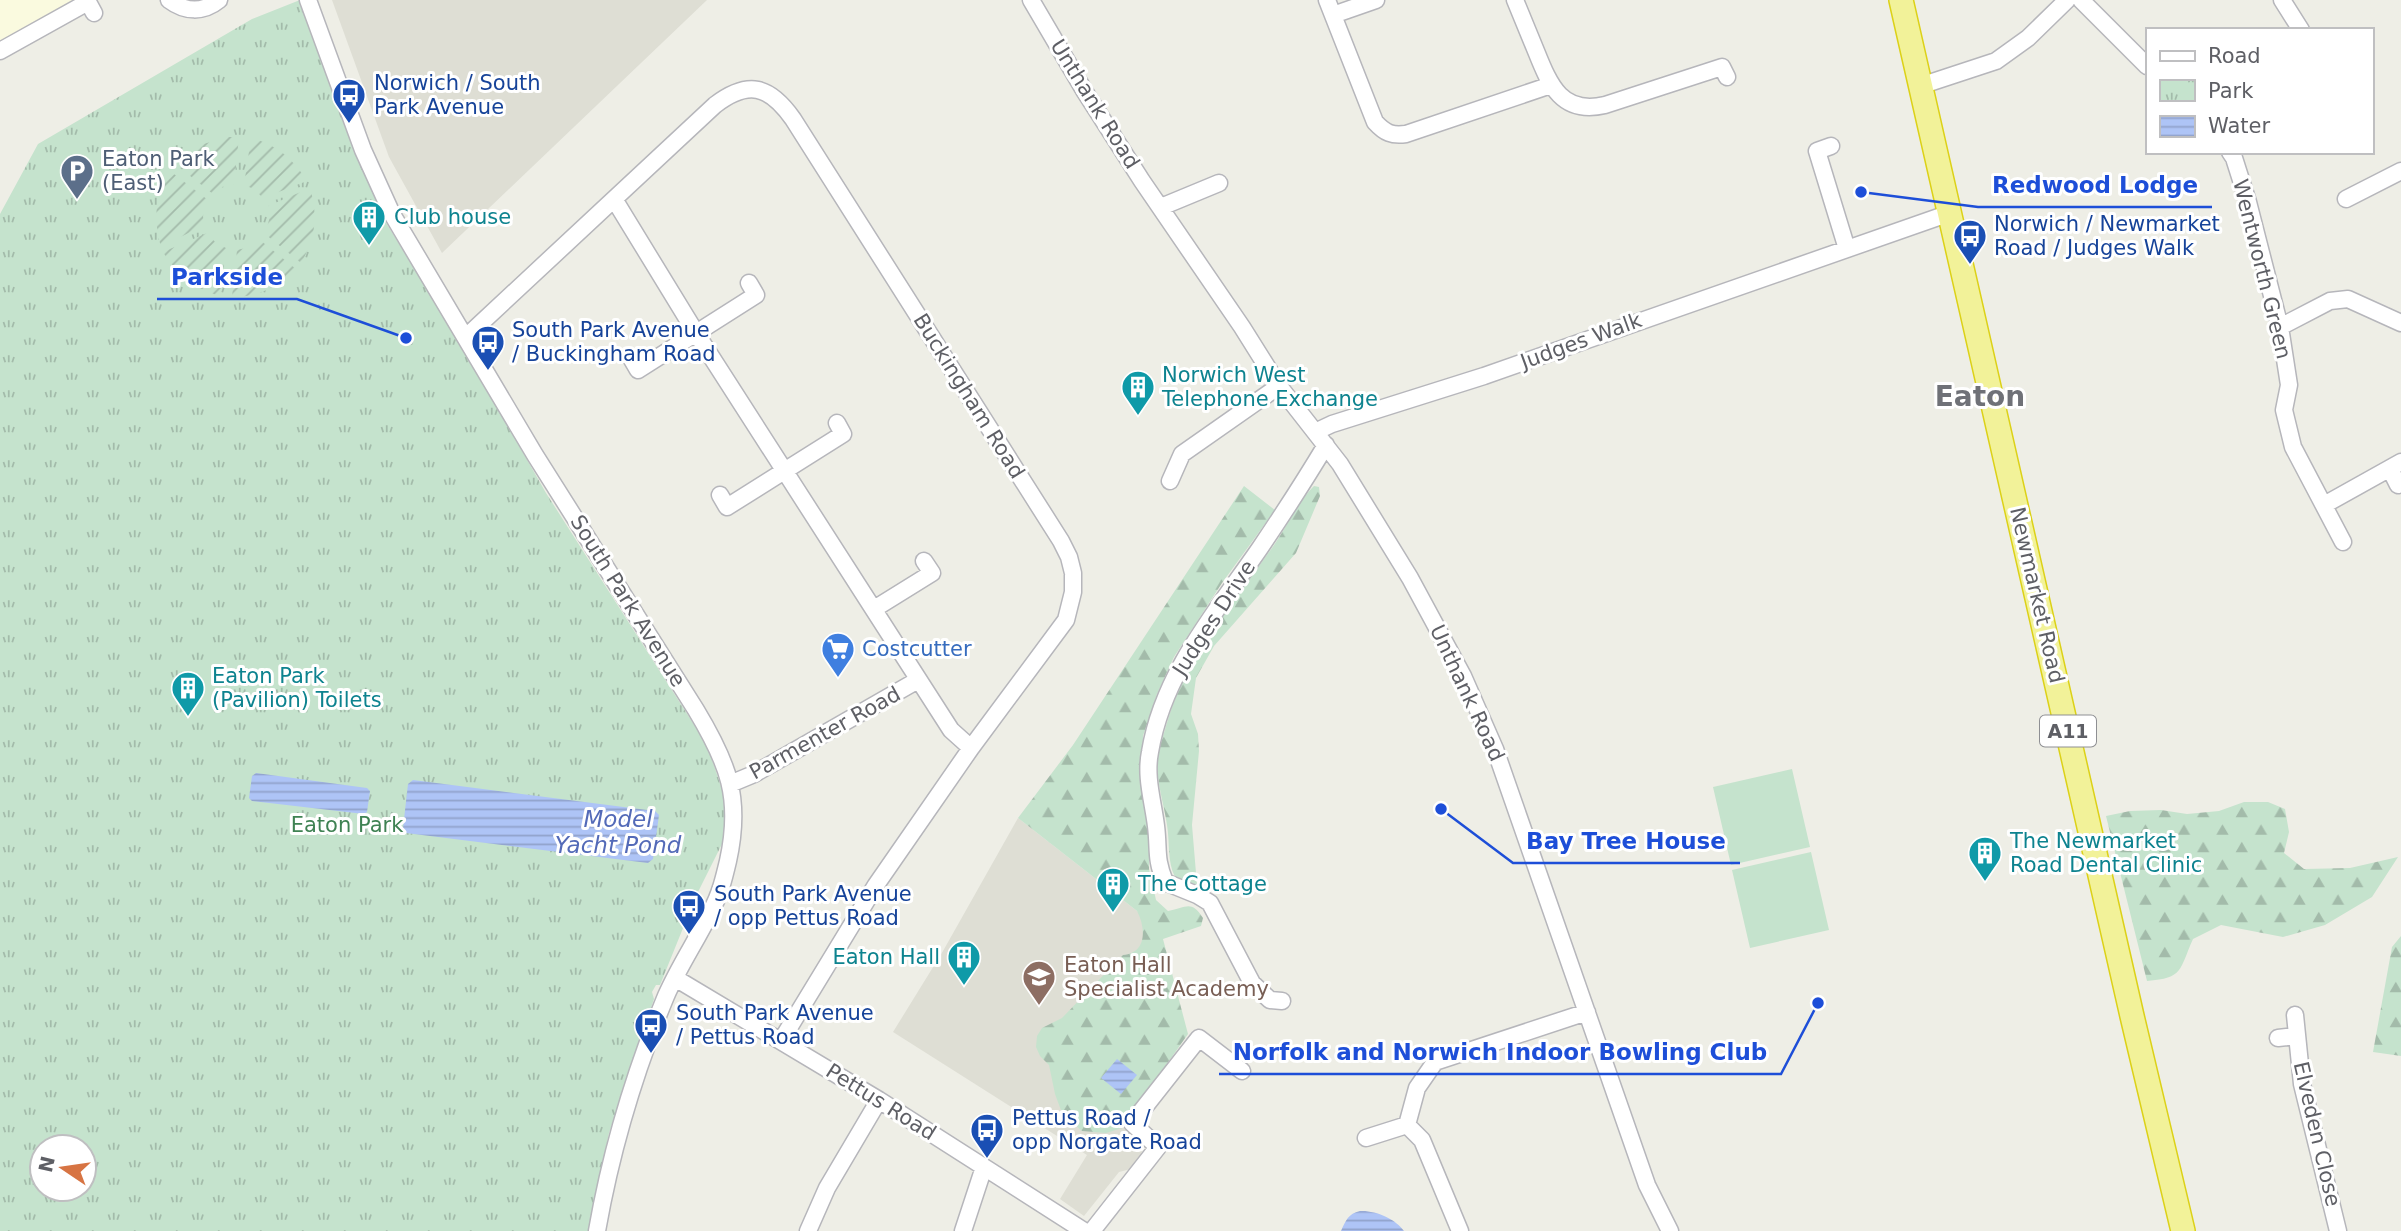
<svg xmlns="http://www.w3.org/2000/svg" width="2401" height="1231" font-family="'DejaVu Sans',sans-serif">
<defs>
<pattern id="forest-firs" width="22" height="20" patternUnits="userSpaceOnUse" patternTransform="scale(1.75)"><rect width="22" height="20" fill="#c5e3cd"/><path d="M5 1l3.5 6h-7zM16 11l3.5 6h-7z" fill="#a3bbaa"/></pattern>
<pattern id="park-tufts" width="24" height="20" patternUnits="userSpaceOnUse" patternTransform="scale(1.75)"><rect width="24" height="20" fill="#c5e3cd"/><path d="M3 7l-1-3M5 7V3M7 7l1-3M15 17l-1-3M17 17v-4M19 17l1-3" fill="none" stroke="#a3bbaa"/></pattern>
<pattern id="garden-furrows" width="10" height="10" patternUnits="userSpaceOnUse" patternTransform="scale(1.75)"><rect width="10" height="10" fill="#c5e3cd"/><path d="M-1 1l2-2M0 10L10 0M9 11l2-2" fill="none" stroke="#a3bbaa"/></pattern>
<pattern id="water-rules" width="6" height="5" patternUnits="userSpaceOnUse" patternTransform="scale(1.75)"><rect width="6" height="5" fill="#aec4f6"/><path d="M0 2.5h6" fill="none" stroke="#91a2cb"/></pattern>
</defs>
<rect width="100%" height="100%" fill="#eeeee6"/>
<path fill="#fafadf" d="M0,0H78L0,45Z"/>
<path fill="#deded4" d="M332,0H707L442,253L389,157Z
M1018,818L1137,911L1148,923L1123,1122L1125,1128L1142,1148L1141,1158L1131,1169L1119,1172L1084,1216L1060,1199L1087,1155L893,1032L943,951Z"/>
<path fill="#c5e3cd" d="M1792,769L1810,847L1731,865L1713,787Z
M1811,852L1829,930L1750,948L1732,870Z"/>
<path fill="url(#forest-firs)" d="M1244,486L1275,510L1222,583L1174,657L1157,694L1143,736L1142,790L1150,827L1149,869L1156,900L1168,911C1186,908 1191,899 1203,918L1201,926L1163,939L1188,1034L1122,1128L1106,1133L1082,1131L1062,1113L1055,1094L1049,1065L1040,1056L1036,1047L1037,1036L1042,1028L1062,1018L1123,955C1147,953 1146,928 1137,911L1018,818L1073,745Z
M1314,486L1319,487L1320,496L1296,553L1214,646L1196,678L1191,714L1198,734L1199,751L1192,825L1197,885L1175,877C1167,861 1170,843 1167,825C1164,804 1157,784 1157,762C1158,750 1163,737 1166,726C1187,654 1227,611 1269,552C1283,534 1299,500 1314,486Z
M2244,802H2268L2285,809L2289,832L2284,853L2304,869L2350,868L2398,857L2372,897L2325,925L2283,937L2221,925L2193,939C2179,970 2184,978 2147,981L2106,816L2130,811L2161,810L2187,814L2219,811Z
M2401,936V1056L2373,1052L2392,947Z"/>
<path fill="url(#park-tufts)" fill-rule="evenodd" d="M300,0L383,218L459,340L546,493L707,745L723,792L727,819L726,836L696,896L660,985H656L652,992L654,999L609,1133L588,1231H0V214L38,144L252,19ZM42,1147H84V1189H42Z"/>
<path fill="url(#garden-furrows)" d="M228,137H239L234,184L222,187L213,194L175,164L200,145Z
M251,138C277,145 293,159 307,181L263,198L254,189L244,185Z
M170,171L208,200L203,216L204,225L161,247C153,219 155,196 170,171Z
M310,188C318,215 316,238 301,263L265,234L269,220L268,206Z
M207,233L216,243L226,248L220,296C194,288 177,275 163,252Z
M260,240L296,269C278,287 258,297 232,297L237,250L250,247Z"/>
<path fill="url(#water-rules)" d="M256,773L367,788L370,791L367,812L364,814L252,801L249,798L252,776Z
M413,780L655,811L659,815L653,859L648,863L406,833L403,828L408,784Z
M1117,1059L1137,1075L1121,1094L1101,1078Z
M1360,1211C1375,1210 1396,1219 1404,1231H1341C1346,1220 1348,1214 1360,1211Z"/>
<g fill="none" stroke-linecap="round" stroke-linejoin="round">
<defs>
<path id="minor" d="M169,0C185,12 203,13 219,0
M308,0L363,150L392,214L535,455L696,710C728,763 742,798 728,861C724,878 720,895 711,911C697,940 679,966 666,996C635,1071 611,1151 597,1231
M1031,0L1085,92L1142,181L1242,327L1279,386L1340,464L1410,578L1463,676L1495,749L1647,1185L1670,1231
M1327,0L1375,122C1385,133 1392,136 1406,134L1551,85
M1515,0C1522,17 1529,34 1536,51C1550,86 1562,115 1605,105L1722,67L1727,77
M2081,0L2147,66
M2282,0L2301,30
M1333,15L1376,0
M0,51L88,2L94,13
M1920,86L1996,61L2028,38L2067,0
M1831,146L1817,151L1847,249
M2230,152L2234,158L2248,202L2280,327L2289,385L2284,410L2293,447L2343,542
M614,199L696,333L951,730L971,748
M2346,199L2401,171
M1161,207L1219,183
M2280,327L2330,301L2348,299L2401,323
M466,337L715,105C748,80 769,85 793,119L1061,541L1069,557L1073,573V592L1066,620L971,748L876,885L781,1041
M631,358L638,370L756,295L749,283
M1315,432L1332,424L1484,376L1950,213
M2390,469L2398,485
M1170,481L1182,454L1279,386
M720,495L727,507L843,434L837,423
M2324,505L2401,462
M874,609L932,573L924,561
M730,784L754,774L918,680
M675,978L879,1100L1084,1231
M1282,1001L1270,1000L1252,983L1210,903L1197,895L1165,882C1155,858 1159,850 1156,826C1153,801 1145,777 1150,752C1163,673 1216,612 1260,548C1283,514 1305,480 1326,445
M2295,1015L2302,1084L2338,1231
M2278,1038L2296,1036
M1407,1125L1422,1140L1460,1231
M1366,1138L1407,1125L1417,1088L1435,1062L1587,1012
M808,1231L827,1188L879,1100
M963,1231L984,1167
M1092,1231L1158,1147L1132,1123L1199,1038L1242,1071"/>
<path id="highway" d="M1901,0L2132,1016L2183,1231"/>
</defs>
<use href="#minor" stroke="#b6b6bb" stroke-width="19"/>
<use href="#highway" stroke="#dcd118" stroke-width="26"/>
<use href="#minor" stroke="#fff" stroke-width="16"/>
<use href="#highway" stroke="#f2f299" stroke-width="23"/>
</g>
<defs>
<symbol id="bus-pin" viewBox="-11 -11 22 30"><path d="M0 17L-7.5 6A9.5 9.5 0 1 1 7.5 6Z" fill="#1a4fb4" stroke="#fff"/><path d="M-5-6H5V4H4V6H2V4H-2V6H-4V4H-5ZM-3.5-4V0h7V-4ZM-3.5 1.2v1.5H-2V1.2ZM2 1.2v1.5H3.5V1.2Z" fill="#fff"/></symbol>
<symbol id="parking-pin" viewBox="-11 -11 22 30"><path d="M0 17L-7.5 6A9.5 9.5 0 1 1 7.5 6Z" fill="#5c6f8a" stroke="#fff"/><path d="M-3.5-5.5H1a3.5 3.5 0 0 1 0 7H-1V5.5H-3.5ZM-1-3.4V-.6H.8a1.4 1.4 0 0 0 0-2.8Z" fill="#fff"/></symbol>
<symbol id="building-pin" viewBox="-11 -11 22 30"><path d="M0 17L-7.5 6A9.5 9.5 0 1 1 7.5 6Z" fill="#0f9aa8" stroke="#fff"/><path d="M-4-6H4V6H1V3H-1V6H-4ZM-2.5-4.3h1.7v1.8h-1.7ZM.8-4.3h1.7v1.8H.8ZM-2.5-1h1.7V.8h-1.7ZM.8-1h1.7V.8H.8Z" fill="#fff"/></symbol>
<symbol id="supermarket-pin" viewBox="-11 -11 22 30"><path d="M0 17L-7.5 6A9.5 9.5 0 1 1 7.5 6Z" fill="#3f7fe0" stroke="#fff"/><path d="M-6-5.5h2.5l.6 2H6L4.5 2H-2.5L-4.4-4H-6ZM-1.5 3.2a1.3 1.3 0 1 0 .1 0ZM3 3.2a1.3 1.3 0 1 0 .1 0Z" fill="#fff"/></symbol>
<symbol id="school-pin" viewBox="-11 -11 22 30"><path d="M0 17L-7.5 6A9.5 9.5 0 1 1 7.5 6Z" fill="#8d6e63" stroke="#fff"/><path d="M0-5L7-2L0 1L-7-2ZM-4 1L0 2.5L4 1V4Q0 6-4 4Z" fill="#fff"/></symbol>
</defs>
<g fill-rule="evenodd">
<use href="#bus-pin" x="330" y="76" width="38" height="52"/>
<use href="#parking-pin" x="58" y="152" width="38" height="52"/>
<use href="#building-pin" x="350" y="198" width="38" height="52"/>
<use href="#bus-pin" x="1951" y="217" width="38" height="52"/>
<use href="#bus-pin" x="469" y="323" width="38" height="52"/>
<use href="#building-pin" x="1119" y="368" width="38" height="52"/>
<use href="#supermarket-pin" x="819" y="630" width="38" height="52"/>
<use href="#building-pin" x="169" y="669" width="38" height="52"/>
<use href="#building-pin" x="1966" y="834" width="38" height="52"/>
<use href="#building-pin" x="1094" y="865" width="38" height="52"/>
<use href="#bus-pin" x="670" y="887" width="38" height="52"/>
<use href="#building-pin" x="945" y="938" width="38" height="52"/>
<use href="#school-pin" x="1020" y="958" width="38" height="52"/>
<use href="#bus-pin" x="632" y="1006" width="38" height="52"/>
<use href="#bus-pin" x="968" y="1111" width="38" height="52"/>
</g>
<g text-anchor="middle" stroke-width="6" stroke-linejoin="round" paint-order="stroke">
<rect fill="#fff" stroke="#8e8f93" stroke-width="2" x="2040" y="715.5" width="56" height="31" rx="5"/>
<g font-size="19" font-weight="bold" fill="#5e5f65">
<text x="2068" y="738">A11</text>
</g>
<g font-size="21" fill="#164399" stroke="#fff" text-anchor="start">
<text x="374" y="90">Norwich / South<tspan x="374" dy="24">Park Avenue</tspan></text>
<text x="1994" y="231">Norwich / Newmarket<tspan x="1994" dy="24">Road / Judges Walk</tspan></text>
<text x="512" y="337">South Park Avenue<tspan x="512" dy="24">/ Buckingham Road</tspan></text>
<text x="714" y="901">South Park Avenue<tspan x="714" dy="24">/ opp Pettus Road</tspan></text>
<text x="676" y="1020">South Park Avenue<tspan x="676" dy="24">/ Pettus Road</tspan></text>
<text x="1012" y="1125">Pettus Road /<tspan x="1012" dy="24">opp Norgate Road</tspan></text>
</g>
<g font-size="21" fill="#5e5f65" stroke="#fff">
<text transform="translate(1095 104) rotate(58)" y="7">Unthank Road</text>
<text transform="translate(2262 269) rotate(76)" y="7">Wentworth Green</text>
<text transform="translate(1581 341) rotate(-20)" y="7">Judges Walk</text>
<text transform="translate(969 396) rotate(58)" y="7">Buckingham Road</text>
<text transform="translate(2037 595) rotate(77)" y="7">Newmarket Road</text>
<text transform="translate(628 601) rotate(58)" y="7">South Park Avenue</text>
<text transform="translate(1214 618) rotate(-57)" y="7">Judges Drive</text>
<text transform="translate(1467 693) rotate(65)" y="7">Unthank Road</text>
<text transform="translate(825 733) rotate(-29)" y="7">Parmenter Road</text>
<text transform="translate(881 1102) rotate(32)" y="7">Pettus Road</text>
<text transform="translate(2317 1134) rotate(77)" y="7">Elveden Close</text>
</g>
<g font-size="21" fill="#4e5e75" stroke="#fff" text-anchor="start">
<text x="102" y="166">Eaton Park<tspan x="102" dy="24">(East)</tspan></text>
</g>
<g font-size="21" fill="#0d838f" stroke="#fff" text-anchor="start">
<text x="394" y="224">Club house</text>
<text x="1162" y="382">Norwich West<tspan x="1162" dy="24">Telephone Exchange</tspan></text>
<text x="212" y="683">Eaton Park<tspan x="212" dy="24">(Pavilion) Toilets</tspan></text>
<text x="2010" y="848">The Newmarket<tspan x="2010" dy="24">Road Dental Clinic</tspan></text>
<text x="1138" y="891">The Cottage</text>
<text x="940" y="964" text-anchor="end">Eaton Hall</text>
</g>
<g font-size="21" fill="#366cbe" stroke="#fff" text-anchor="start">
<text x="862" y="656">Costcutter</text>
</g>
<g font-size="21" fill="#3f8253" stroke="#fff">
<text x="347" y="832">Eaton Park</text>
</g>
<g font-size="21" fill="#785e54" stroke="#fff" text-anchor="start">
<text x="1064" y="972">Eaton Hall<tspan x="1064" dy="24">Specialist Academy</tspan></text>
</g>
<g font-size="23" font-style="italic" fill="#536ab8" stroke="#fff">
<text x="618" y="827">Model<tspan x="618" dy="26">Yacht Pond</tspan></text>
</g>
<g font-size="28" font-weight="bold" fill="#6f7177" stroke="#fff">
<text x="1980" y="406">Eaton</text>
</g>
</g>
<path fill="none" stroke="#1d4ed8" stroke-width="2.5" d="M1861 192L1978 207H2212M406 338L297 299H157M1441 809L1513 863H1740M1818 1003L1781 1074H1219"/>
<g fill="#1d4ed8" stroke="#fff" stroke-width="2.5">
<circle cx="1861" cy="192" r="7"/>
<circle cx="406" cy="338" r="7"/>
<circle cx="1441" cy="809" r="7"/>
<circle cx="1818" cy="1003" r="7"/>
</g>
<g font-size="23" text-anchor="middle" font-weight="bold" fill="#1d4ed8" stroke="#fff" stroke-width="6" stroke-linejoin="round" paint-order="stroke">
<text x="2095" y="193">Redwood Lodge</text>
<text x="227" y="285">Parkside</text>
<text x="1626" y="849">Bay Tree House</text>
<text x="1500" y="1060">Norfolk and Norwich Indoor Bowling Club</text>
</g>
<rect x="2146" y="28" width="228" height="126" fill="#ffffff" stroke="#bfbfc1" stroke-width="2"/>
<rect x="2160" y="51" width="35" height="10" fill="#ffffff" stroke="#bfbfc1" stroke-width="2"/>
<text x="2208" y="63" font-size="21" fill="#5e5f65">Road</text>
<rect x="2160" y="80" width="35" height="21" fill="url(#park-tufts)" stroke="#bfbfc1" stroke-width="2"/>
<text x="2208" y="98" font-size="21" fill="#5e5f65">Park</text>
<rect x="2160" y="116" width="35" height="21" fill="url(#water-rules)" stroke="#bfbfc1" stroke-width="2"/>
<text x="2208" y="133" font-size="21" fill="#5e5f65">Water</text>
<g transform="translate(63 1168) rotate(283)"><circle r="33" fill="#ffffff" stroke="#bfbfc1" stroke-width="2"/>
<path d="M0-5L12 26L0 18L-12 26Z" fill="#d77443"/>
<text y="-10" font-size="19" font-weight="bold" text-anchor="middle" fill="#5e5f65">N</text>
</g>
</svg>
